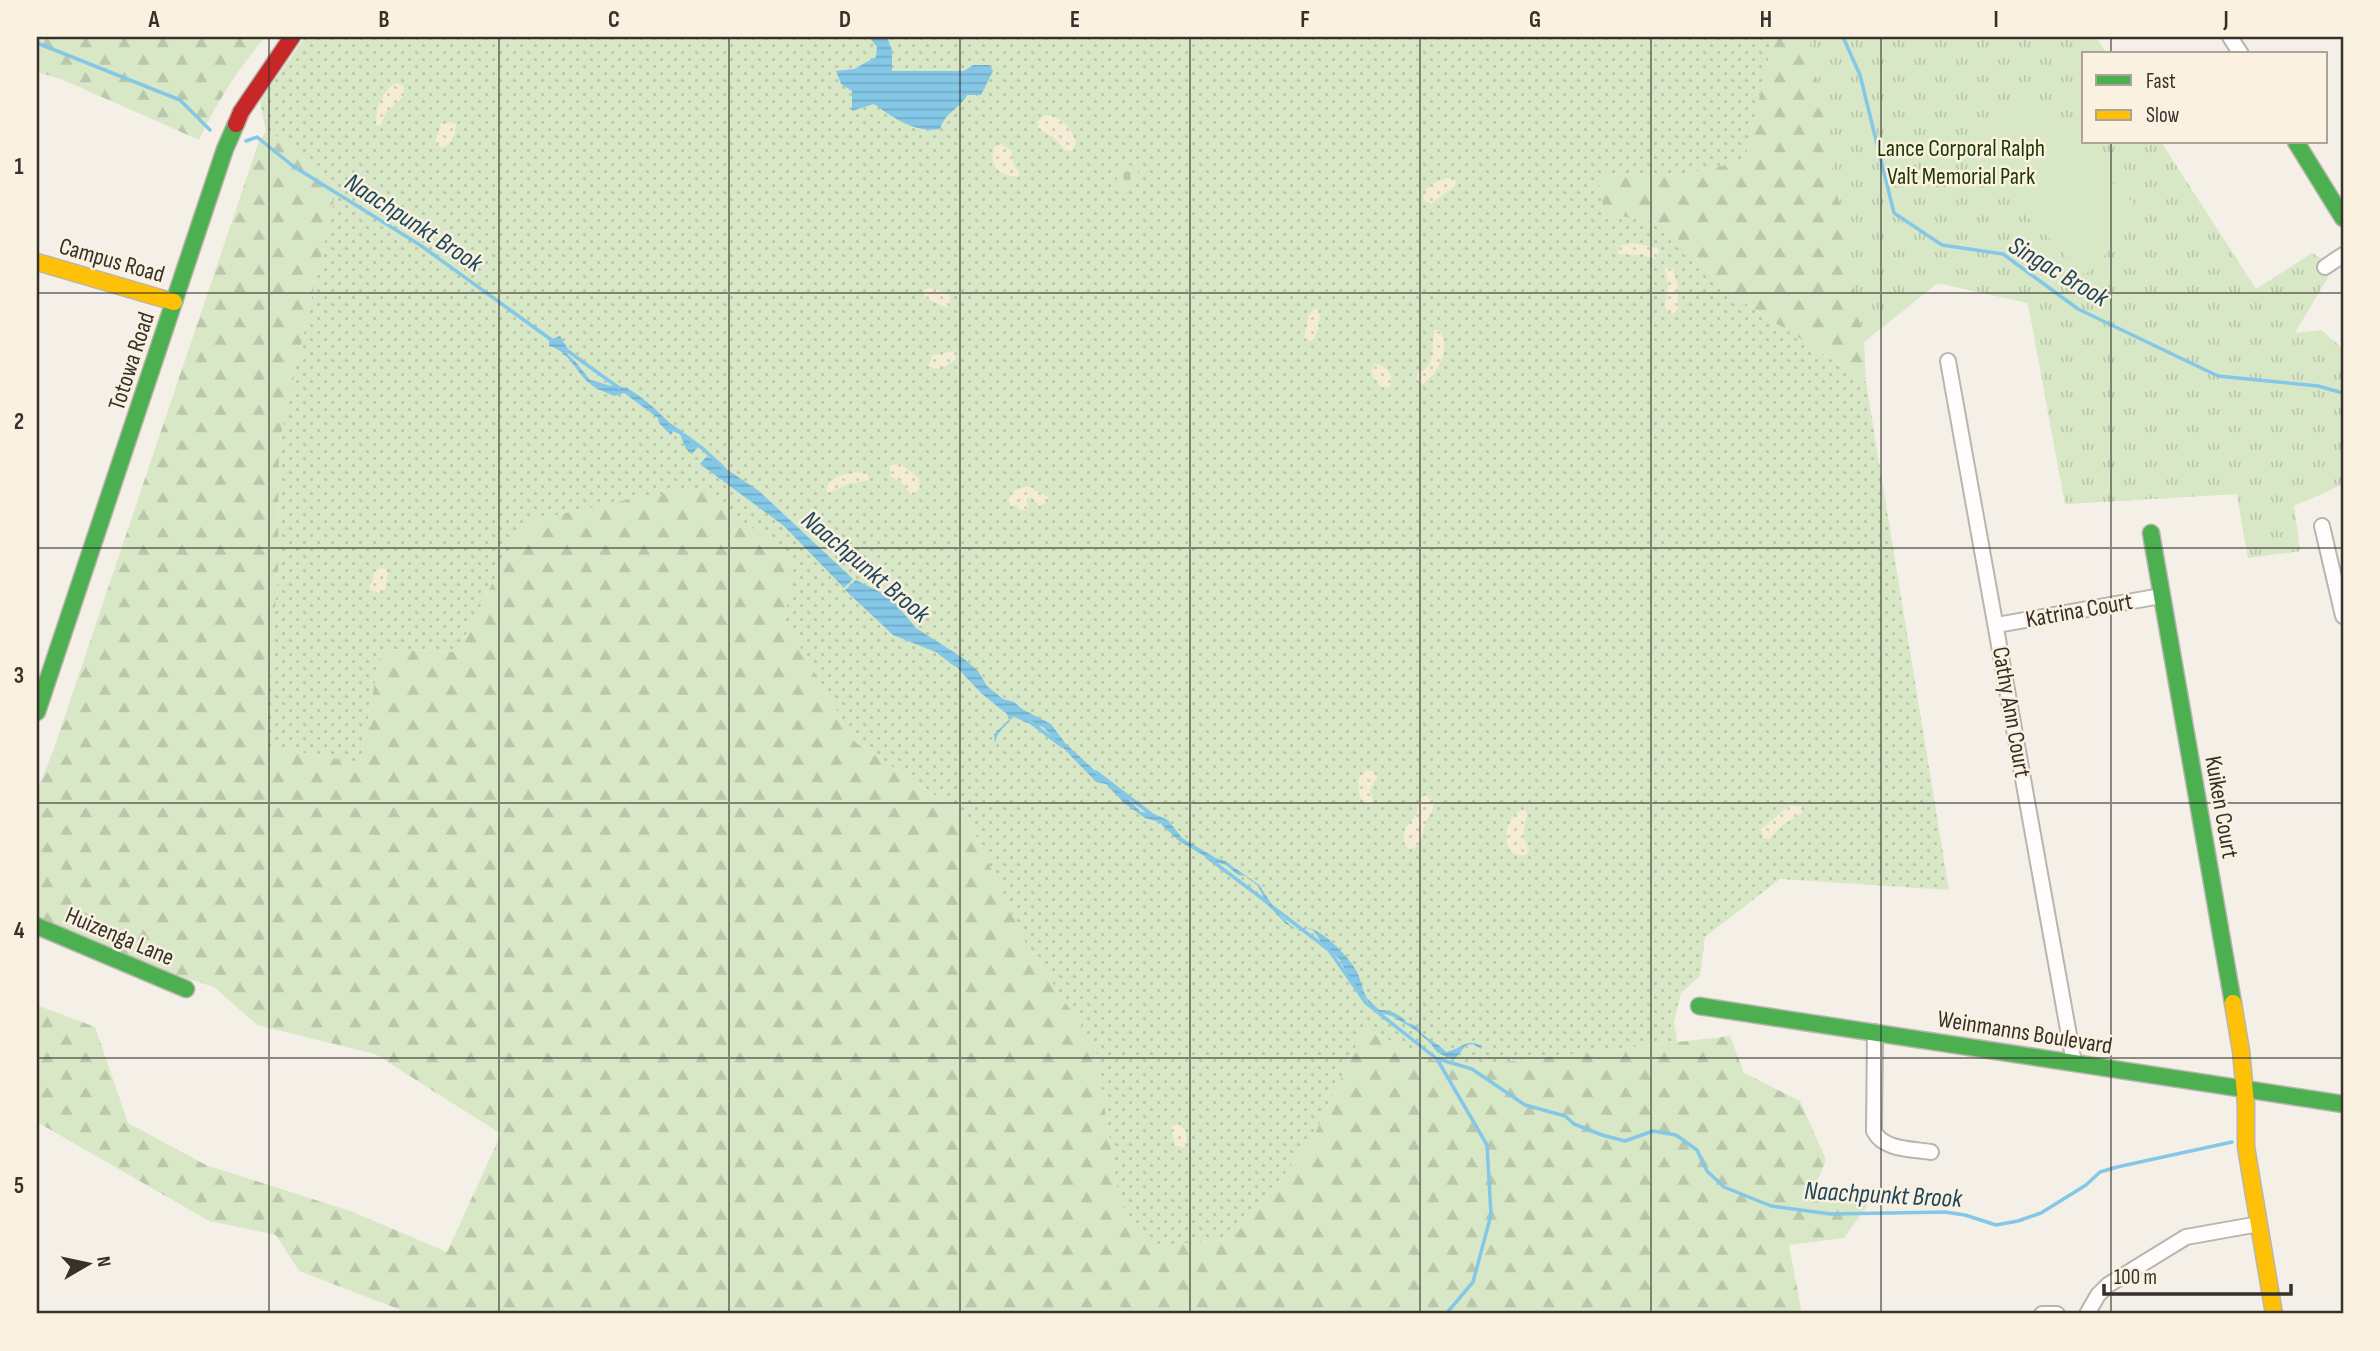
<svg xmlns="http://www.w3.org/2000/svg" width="2380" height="1351" font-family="'Sofia Sans Condensed',sans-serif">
<defs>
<pattern id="grass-dots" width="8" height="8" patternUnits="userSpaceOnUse" patternTransform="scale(1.75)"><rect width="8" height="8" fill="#d8e8c7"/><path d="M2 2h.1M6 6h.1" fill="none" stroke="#bac7ab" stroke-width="1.8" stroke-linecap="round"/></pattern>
<pattern id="forest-firs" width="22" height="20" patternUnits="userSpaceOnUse" patternTransform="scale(1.75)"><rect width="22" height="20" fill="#d8e8c7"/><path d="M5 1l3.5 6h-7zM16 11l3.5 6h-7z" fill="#bac7ab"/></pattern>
<pattern id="sand-dots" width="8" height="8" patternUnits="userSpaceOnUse" patternTransform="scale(1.75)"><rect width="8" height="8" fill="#f4ecd4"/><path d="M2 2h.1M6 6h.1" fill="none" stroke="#d2cbb6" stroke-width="1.8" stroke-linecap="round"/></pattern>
<pattern id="cemetery-stones" width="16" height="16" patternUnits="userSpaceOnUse" patternTransform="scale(1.75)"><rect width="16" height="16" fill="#d8e8c7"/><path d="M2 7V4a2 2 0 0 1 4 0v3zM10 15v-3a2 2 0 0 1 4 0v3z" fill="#bac7ab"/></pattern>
<pattern id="park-tufts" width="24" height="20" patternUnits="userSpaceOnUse" patternTransform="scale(1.75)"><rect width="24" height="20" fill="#d8e8c7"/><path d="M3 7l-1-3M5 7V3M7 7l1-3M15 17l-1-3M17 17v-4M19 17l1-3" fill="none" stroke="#bac7ab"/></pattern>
<pattern id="water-rules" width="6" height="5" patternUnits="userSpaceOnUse" patternTransform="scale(1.75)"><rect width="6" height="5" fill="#84c7e6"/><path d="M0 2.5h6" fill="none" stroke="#73abc5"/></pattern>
</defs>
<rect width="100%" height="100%" fill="#f5f0e7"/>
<path fill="url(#grass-dots)" d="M305,37H1774L1744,161L1675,176H1598L1604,212L1664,224L1728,292L1866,382L1949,890L1780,879L1705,937L1700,976L1681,993L1674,1022L1677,1042L1452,1068L1364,1029L1312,1140L1232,1239L1149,1247L1119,1200L1095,1046L1026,944L967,817L855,742L785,621L793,558L524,522L457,652L381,649L360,763L265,746L278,570L279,443L337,186L275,135L266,132L260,102Z"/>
<path fill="url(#forest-firs)" d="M37,37H265C239,68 216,103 199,140L61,79L37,72Z
M1774,37H1883L2292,335L2321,330L2343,349V484L2294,506L2300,551L2248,558L2237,494L2065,504L2028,303L1937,283L1864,342L1866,382L1728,292L1664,224L1604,213L1598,176H1675L1744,161Z
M266,132L275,135L337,186L279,443L278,570L265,746L360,763L381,649L457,652L524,522L627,500L697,488L794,558L785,621L855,742L967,817L1026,944L1095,1046L1119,1200L1149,1247L1232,1239L1312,1140L1364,1029L1452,1068L1730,1036L1744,1073L1800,1101L1826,1160L1811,1196L1868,1205L1844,1238L1789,1245L1802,1314H411L299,1271L276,1235L209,1221L37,1122V1005L95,1027L128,1123L206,1165L353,1212L447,1252L501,1134L375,1054L257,1025L214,987L37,931V790L52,754L259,141Z"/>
<path fill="url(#sand-dots)" d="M397,83L404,86V96L386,112L381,125L377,126C373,113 383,88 397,83Z
M1045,115C1060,116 1072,128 1076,142L1072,151L1065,150L1053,137L1038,128V121Z
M449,122L456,124L455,133L449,145L441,147L435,143L441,124Z
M1001,144L1011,150L1014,164L1019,172L1018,177C998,175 989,166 994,147Z
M1448,178L1456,180L1455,186L1432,203L1426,202L1423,197C1425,186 1437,180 1448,178Z
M1631,243L1657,248L1659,250L1656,259L1643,255L1618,254L1619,246Z
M1667,267L1673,269L1678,285V308L1673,314L1667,311L1665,306L1668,286L1665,269Z
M929,288L936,289L949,295L951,303L947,308L926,298L923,292Z
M1318,308C1322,317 1318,335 1311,341L1306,340L1304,337L1309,314L1314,309Z
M1435,330H1439C1452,348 1438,373 1423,384L1418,382L1417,374C1420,371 1424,371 1426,368C1437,358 1430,340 1435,330Z
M955,351L957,354L956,358C949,366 938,372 928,366L933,355Z
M1375,364C1386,365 1396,377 1389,387H1381L1373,377L1371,370Z
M899,463L919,478L920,487L915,494H910L902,483L890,476V466Z
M856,472L867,473L869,480L848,484L829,493L826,491C829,476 843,475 856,472Z
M1028,486L1048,497L1046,503L1039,506L1031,497L1026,500L1029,508L1026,510H1021L1016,505L1011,506L1008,499L1013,491Z
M381,568L386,569L388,573L385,590L380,593L371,590L369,586L373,581L374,571Z
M1367,770L1375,772L1377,777L1370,790L1373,801L1367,804L1360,797C1358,787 1356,775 1367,770Z
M1425,795L1433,801C1434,812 1430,813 1426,822C1420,834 1426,846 1409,849L1404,844V830L1416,815L1421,798Z
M1790,805L1802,807V813L1781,826L1770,839L1763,838L1761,829Z
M1524,809L1527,813L1523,836L1529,850L1526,855C1500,861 1500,817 1524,809Z
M1178,1124L1186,1130L1187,1144L1183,1148L1175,1145L1171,1127Z"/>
<path fill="url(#cemetery-stones)" d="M1121,164L1139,167L1135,188L1115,186Z"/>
<path fill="url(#park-tufts)" d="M1809,37H2096L2107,54H2084V142H2161L2256,289L2312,253L2330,264L2328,277L2295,333L2321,330L2343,349V484L2294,506L2300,551L2248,558L2237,494L2065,504L2028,303L1938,283L1864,342Z"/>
<path fill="#d8e8c7" d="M2024,93L2145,215L2085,275L1964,152Z"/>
<path fill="url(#water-rules)" d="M869,37H887L892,50V71H964L973,65H989L993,71L981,95H967C959,110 946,111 940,129C915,133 893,118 874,104L852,111V91L841,84L836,71L854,69L876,57L877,47Z
M560,336L568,349L567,354L575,361L590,380C598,381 605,385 612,386C618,387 622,386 628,389C655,403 673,431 698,447L692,454L686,449L680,434L673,431L671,435L659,423L658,418L624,393L614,396C606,392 595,389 589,383C575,371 569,351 549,346V340Z
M707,456L759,491L853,579L844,588L784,526L700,464Z
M856,580L890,597L916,628L963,658L978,671L987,686L1003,699L1014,702L1022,709L1051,724L1065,743L1105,780L1113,784L1141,812L1152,813L1168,820L1182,838L1216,858L1225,861L1259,885L1278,913L1290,925L1298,930C1314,918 1350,958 1357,972C1361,980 1362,990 1367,998C1370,1002 1376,1006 1379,1010C1390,1010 1401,1014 1407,1023C1419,1024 1418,1031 1426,1037C1433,1042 1440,1045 1446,1052C1461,1050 1466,1037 1481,1046V1049L1473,1044L1466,1045L1455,1059L1448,1058L1437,1052L1430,1043L1415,1030L1392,1016L1376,1012L1349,978L1340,960L1321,942L1314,931L1307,928L1300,931L1286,924L1267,904L1258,886L1245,876L1238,875L1226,865L1213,861L1179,841L1159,822L1145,818L1124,803L1106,784L1096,782L1043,727L1027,723L1012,716C1008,727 997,729 995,743L994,734L1009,720L1007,714L982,694L946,656L893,635L845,590Z"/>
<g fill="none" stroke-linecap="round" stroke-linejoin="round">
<path stroke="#84c7e6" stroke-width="3.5" d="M1843,37L1860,75L1894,213L1942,245L2003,254L2078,309L2218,376L2318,386L2343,393
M37,43L180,100L210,130
M246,141L257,137L293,166L420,245L553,341
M565,349L619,388
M670,425L702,448L724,468
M940,653L956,665
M1029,721L1062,746
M1096,772L1151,814
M1207,857L1268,903
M1274,908L1329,950L1366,1003L1437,1059L1487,1145L1491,1215L1473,1282L1446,1314
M1438,1059L1472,1069L1525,1105L1565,1116L1574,1124L1602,1135L1625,1141L1653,1131L1676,1135L1697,1150L1707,1171L1724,1187L1771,1206L1831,1214L1945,1212L1965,1215L1996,1225L2018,1221L2041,1213L2086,1185L2100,1172L2117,1167L2232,1142"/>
<defs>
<path id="street" d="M2230,37L2241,54
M2325,267L2343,255
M1948,361L2074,1063
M2322,526L2343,616
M1997,625L2161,596
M1875,1032L1874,1131C1883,1150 1912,1149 1931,1152
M2042,1314H2057
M2087,1314L2098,1295L2108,1285L2186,1237L2259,1224"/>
<path id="fast" d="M2296,142L2343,218
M2151,533L2233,1003
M37,712L225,149L236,124
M37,926L186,989
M1699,1006L2343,1104"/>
<path id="slow" d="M37,262L174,302
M2233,1003L2241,1051L2246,1104V1147L2274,1314"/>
<path id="jam" d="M236,124L241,112L292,37"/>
</defs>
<use href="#street" stroke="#b9b5ae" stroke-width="18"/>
<use href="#fast" stroke="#b9b5ae" stroke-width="19"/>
<use href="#slow" stroke="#b9b5ae" stroke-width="19"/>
<use href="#jam" stroke="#b9b5ae" stroke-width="19"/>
<use href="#street" stroke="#fefdfb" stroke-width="14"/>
<use href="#fast" stroke="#4caf50" stroke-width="16"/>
<use href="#slow" stroke="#ffc107" stroke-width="16"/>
<use href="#jam" stroke="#c62828" stroke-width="16"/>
</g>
<path fill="none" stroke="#35312b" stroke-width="2" stroke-opacity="0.55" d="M269,37V1314M499,37V1314M729,37V1314M960,37V1314M1190,37V1314M1420,37V1314M1651,37V1314M1881,37V1314M2111,37V54M2111,142V1314M37,293H2343M37,548H2343M37,803H2343M37,1058H2343"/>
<g text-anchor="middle" stroke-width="5" stroke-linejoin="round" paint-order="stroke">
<g font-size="24" fill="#1c3801" stroke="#fbf1e1">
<text x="1961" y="156">Lance Corporal Ralph<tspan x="1961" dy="28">Valt Memorial Park</tspan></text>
</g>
<g font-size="24" fill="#35312b" stroke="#fbf1e1">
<text transform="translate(112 260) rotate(16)" y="8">Campus Road</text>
<text transform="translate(131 361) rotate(-72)" y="8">Totowa Road</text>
<text transform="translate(2079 610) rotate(-10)" y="8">Katrina Court</text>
<text transform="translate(2012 712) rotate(80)" y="8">Cathy Ann Court</text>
<text transform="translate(2222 807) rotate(80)" y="8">Kuiken Court</text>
<text transform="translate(120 936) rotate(23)" y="8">Huizenga Lane</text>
<text transform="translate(2025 1032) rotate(9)" y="8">Weinmanns Boulevard</text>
</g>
<g font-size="26" font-style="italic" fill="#1d475b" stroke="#fbf1e1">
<text transform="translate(414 222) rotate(33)" y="9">Naachpunkt Brook</text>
<text transform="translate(2059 271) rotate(31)" y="9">Singac Brook</text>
<text transform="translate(866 566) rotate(40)" y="9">Naachpunkt Brook</text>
<text transform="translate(1883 1194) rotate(3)" y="9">Naachpunkt Brook</text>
</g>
</g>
<rect width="2380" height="1351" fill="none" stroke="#fbf1e1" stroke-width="77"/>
<rect x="2082" y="52" width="245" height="91" fill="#fbf1e1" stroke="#aca498" stroke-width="2"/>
<rect x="2096" y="75" width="35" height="10" fill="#4caf50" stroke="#aca498" stroke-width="2"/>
<text x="2146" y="88" font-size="21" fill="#35312b">Fast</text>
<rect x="2096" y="110" width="35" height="10" fill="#ffc107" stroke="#aca498" stroke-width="2"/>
<text x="2146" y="122" font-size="21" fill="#35312b">Slow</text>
<g transform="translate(88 1264) rotate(81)" stroke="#fbf1e1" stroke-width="5" paint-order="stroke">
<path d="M0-5L12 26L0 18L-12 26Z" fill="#35312b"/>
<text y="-10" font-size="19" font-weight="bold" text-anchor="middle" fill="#35312b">N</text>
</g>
<path d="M2104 1284v10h187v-10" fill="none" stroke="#35312b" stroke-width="3.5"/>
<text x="2114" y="1284" font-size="21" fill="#35312b" stroke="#fbf1e1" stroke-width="5" paint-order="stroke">100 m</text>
<rect x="38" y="38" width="2304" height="1274" fill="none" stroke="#35312b" stroke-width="2.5"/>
<g font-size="23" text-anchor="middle" font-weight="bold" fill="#35312b">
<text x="154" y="27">A</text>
<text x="384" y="27">B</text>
<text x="614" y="27">C</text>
<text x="845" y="27">D</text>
<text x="1075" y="27">E</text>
<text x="1305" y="27">F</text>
<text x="1535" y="27">G</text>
<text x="1766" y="27">H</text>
<text x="1996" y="27">I</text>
<text x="2226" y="27">J</text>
<text x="19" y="174">1</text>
<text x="19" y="429">2</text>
<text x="19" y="683">3</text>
<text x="19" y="938">4</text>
<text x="19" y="1193">5</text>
</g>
</svg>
